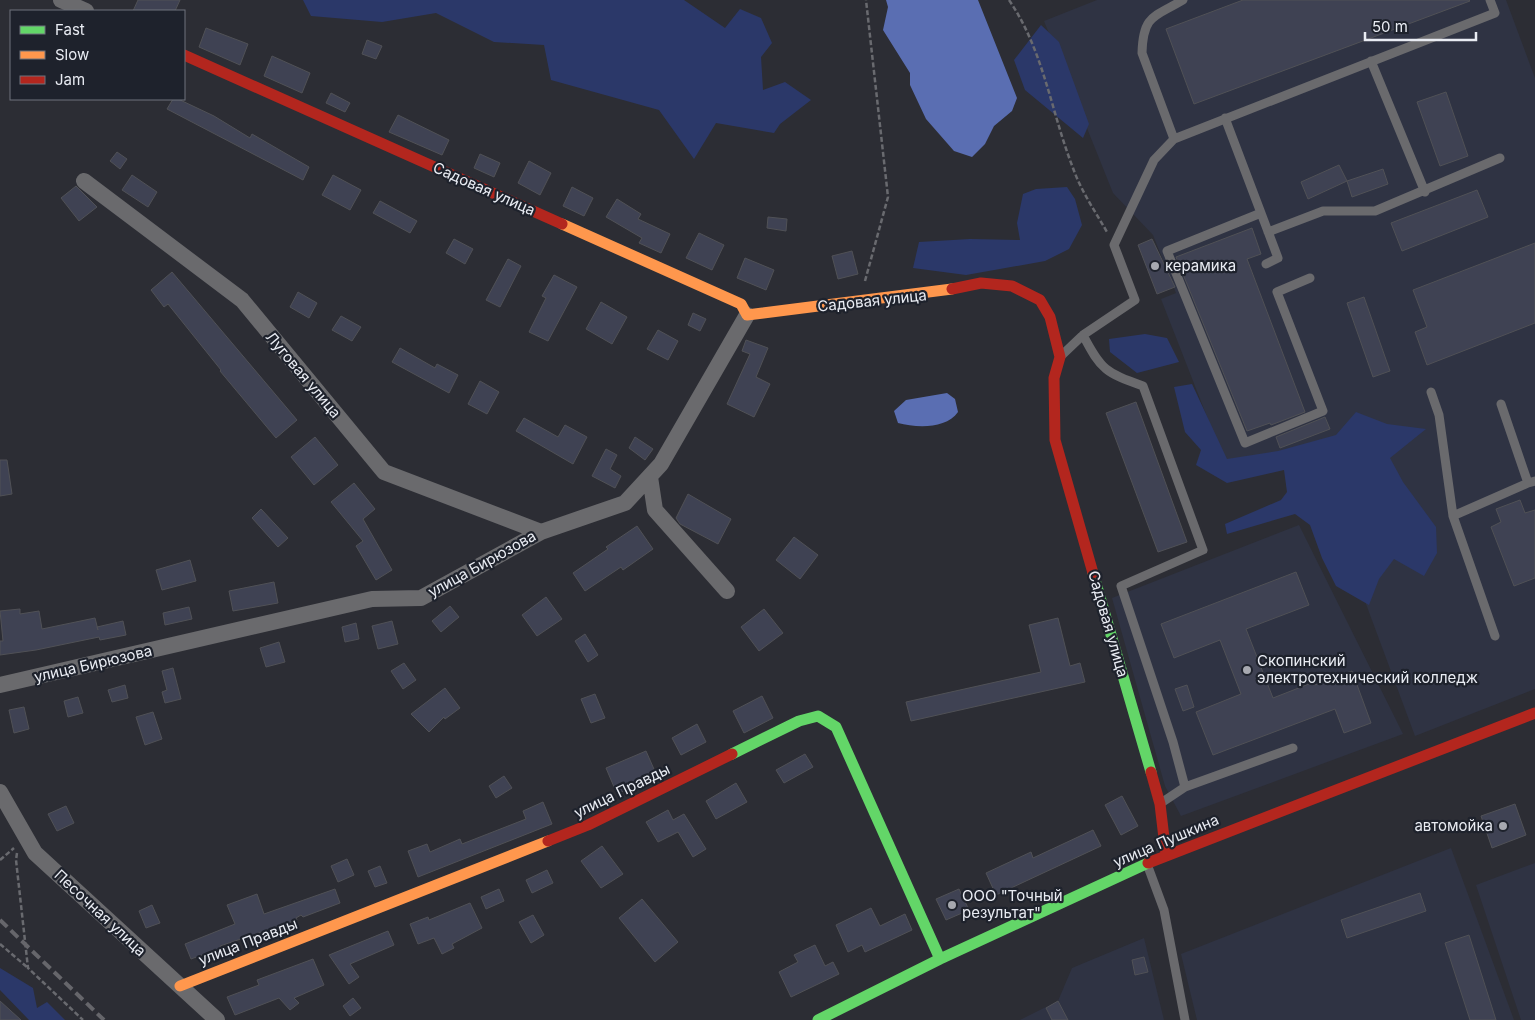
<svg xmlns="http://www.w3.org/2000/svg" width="1535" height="1020" font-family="Inter,sans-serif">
<rect width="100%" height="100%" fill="#2c2d34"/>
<path fill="#2f3343" d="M1097,0H1506L1535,78V689L1415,736L1307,445L1229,473L1161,299L1176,293L1153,235L1113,193L1044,21Z
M1299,525L1403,734L1181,816L1165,786L1112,598Z
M1451,848L1514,1020H1197L1181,954Z
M1535,863V1020H1521L1476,885Z
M1144,938L1164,1020H1020L1058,1001L1072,968Z"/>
<path fill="#2b3869" d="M303,0H684L725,28L740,9L761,18L772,43L761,57L763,90L785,82L811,100L780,124L774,133L716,123L694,159L659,110L551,80L544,45L494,42L436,13L382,22L311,16Z
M1041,25L1059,42L1089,124L1083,138L1025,90L1014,60Z
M1067,187L1075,199L1082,225L1069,249L1045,261L966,275L913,268L919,242L970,239L1020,240L1017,223L1023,194L1036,189Z
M1145,334L1167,338L1179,362L1137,373L1110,352L1109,339Z
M1192,384L1227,459L1278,451L1336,435L1356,412L1387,424L1426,429L1390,458L1403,482L1436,527L1437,553L1424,576L1394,559L1379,579L1369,605L1336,586L1322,558L1310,525L1295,514L1227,534L1225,524L1281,500L1287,492L1284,470L1227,483L1196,465L1201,450L1185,432L1174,387Z
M0,968L33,988L37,1008L47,1002L65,1020H29L0,990Z"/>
<path fill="#5a6eb2" d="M886,0H978L1017,98L1012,111L994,126L985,144L972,157L954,151L926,119L910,85V73L883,30L888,7Z
M947,393L955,399L958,412C946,429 917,428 898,423L894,411L906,400Z"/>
<path fill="#3f4253" stroke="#505156" d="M138,0H180L175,11H133Z
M1243,0H1469L1470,1L1194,104L1166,29Z
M206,28L248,44L240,65L199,47Z
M367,40L382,46L376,59L362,54Z
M272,56L310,73L302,93L264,76Z
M1446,92L1468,156L1440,166L1417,102Z
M331,93L350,103L345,112L326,103Z
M173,99H178L214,116L250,138L252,134L309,167L303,180L167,109Z
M398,115L449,140L442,155L389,132Z
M117,152L127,159L120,169L110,161Z
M480,154L500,163L494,177L474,168Z
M529,161L551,173L540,195L518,183Z
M1339,165L1347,181L1308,199L1301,182Z
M1383,169L1388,184L1352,197L1347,181Z
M132,175L157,192L148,207L122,190Z
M333,175L361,190L350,210L322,195Z
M76,186L97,207L79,221L61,198Z
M572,187L593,198L584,216L563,206Z
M1477,190L1488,217L1402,251L1391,223Z
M617,199L641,214L638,219L670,234L661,253L639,243L642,238L606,217Z
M380,201L417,221L410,233L373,213Z
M768,217L787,219L786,231L767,228Z
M1252,228L1261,254L1247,259L1305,412L1271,425L1270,423L1247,431L1176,257Z
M699,233L724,245L712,270L686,258Z
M454,239L473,249L465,264L446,253Z
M1152,239L1175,287L1157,294L1138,245Z
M1535,243V323L1427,365L1415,332L1427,327L1413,290Z
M852,251L858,274L838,279L832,256Z
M745,258L774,270L766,290L737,278Z
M508,259L521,266L500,307L486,300Z
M172,272L297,420L276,438L220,371L221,370L168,304L164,307L151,290Z
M554,275L577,287L548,341L529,332L546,298L542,296Z
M298,292L317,303L309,318L290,307Z
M1364,297L1390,371L1373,377L1347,303Z
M601,302L627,317L612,344L586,329Z
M693,313L706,319L700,331L688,325Z
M341,316L361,327L352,341L332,330Z
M658,330L678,341L668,360L647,349Z
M746,340L768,348L756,377L770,384L754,417L727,404L750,354L742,351Z
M400,348L435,368L437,364L458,375L449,393L392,362Z
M480,381L499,392L487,414L468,404Z
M1136,402L1187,542L1158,552L1106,413Z
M1325,417L1330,429L1280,448L1276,437Z
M524,418L558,437L565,425L587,437L573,464L516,431Z
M315,437L338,465L314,485L291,457Z
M635,437L653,449L645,460L629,448Z
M606,449L617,455L610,469L621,476L615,488L592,476Z
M0,460H7L12,494L0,496Z
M354,483L375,509L363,519L392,570L376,580L356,546L363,541L331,502Z
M688,494L731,519L718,544L680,524L676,518Z
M1520,500L1525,513L1535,510V578L1514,586L1491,527L1501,522L1496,509Z
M261,509L288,538L278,547L252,518Z
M637,526L653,549L623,570L621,567L585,591L573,573L608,549L606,547Z
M794,537L818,555L800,579L776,560Z
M190,560L196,581L162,590L156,570Z
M1296,572L1309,605L1246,629L1273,698L1314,682L1315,685L1352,671L1371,723L1344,733L1335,709L1213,755L1196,712L1241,694L1220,640L1174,658L1161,624Z
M274,582L278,603L233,611L229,591Z
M546,597L562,619L537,636L522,615Z
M450,606L459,617L441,632L432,621Z
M189,607L192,619L165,625L163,613Z
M20,609V614L39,611L42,629L95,618L98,630L97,627L123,621L126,635L100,640L99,637L36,650L0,655V641H3L0,611Z
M764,609L783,633L759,651L741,627Z
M1058,618L1070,666L1080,663L1085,682L911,721L906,702L1041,672L1029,625Z
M392,621L398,644L378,649L372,626Z
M356,623L359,639L345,642L342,627Z
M585,634L598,655L588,662L575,641Z
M279,642L285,662L266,667L260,648Z
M404,663L416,680L403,689L391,671Z
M173,668L181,699L165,703L162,692L167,690L162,671Z
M125,685L128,698L112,702L108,690Z
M1187,685L1194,707L1183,711L1175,689Z
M445,688L460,708L445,719L444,717L429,732L411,714Z
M595,694L605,718L591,723L581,699Z
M762,696L773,718L744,733L733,711Z
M78,697L83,713L68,717L64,701Z
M24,707L29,729L14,733L9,710Z
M153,712L162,739L145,745L136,717Z
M697,724L706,742L681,755L672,738Z
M646,751L657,776L617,794L606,768Z
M805,754L813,767L784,783L776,770Z
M504,776L512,788L496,798L489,786Z
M736,783L747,802L716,819L706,801Z
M1122,796L1138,826L1121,835L1105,805Z
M543,802L552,824L418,877L408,851L427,844L430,852L460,839L462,844L526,819L523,811Z
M1515,804L1526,835L1492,848L1481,816Z
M66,806L74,823L57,831L48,814Z
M668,810L673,820L684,814L706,849L693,857L678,832L658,842L646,822Z
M1093,830L1101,846L996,895L986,873L1031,852L1033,858Z
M602,846L623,874L601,888L581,861Z
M347,859L354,875L338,882L331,866Z
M380,866L387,883L375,887L368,871Z
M547,870L553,883L532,893L526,880Z
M335,889L340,903L303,917L301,915L296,918L297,920L220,946L221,948L191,959L185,944L235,924L227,905L257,894L264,914Z
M499,889L504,901L486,909L481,897Z
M959,889L969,910L946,920L936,899Z
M1420,893L1426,911L1347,938L1341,920Z
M642,899L678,942L655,962L619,918Z
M470,903L482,928L452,944L454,948L442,954L434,938L418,944L410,924L428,917L429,920Z
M152,905L160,923L146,928L139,911Z
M871,908L880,926L905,914L912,930L865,952L862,945L848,952L836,925Z
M533,915L544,935L531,943L519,922Z
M388,931L394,945L350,964L359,977L349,984L329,955Z
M1469,935L1496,1020H1470L1445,943Z
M815,945L825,966L833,962L839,974L791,997L779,972L798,962L794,955Z
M1144,957L1148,972L1135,975L1132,960Z
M313,959L324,985L294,998L299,1003L290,1010L279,998L235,1015L227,997L259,985L257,980Z
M353,998L361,1008L350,1016L343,1006Z
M0,1001L21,1020H0Z
M1058,1001L1068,1020H1052L1046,1008Z"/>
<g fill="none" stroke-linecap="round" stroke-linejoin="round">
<path stroke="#696a6f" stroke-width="2.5" stroke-dasharray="5 2.5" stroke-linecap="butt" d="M1009,0C1044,51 1051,112 1073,168C1081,191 1095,211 1107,232
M865,281L888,197L866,0
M17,853L16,860L28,968L83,1020
M0,860L14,848
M0,944L27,967"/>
<path stroke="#6a6a6d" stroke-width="9" d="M1371,61L1425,192
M1225,118L1261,213L1167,251L1245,443L1323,411L1277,292L1310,278
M1174,139L1142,53C1143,14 1155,17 1183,0
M1261,213L1278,258L1266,264
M1268,232L1323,211H1375L1500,158
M1083,335C1101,370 1106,373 1143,386L1203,550L1121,586L1173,742L1185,787L1161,803
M1062,355L1083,335L1135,300L1114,245L1154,160L1174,139L1495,13L1490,0
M1431,392L1439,415L1453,516
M1501,404L1528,483L1535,481
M1495,636L1453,516L1528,483
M1185,787L1293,748
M1147,864L1164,910L1185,1020"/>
<path stroke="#6a6a6d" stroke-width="16" d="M61,0L86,11
M84,181L242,300L384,472L541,532
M650,477L655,510L727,591
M0,685L372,599L421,598L541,532L625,503L661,464L747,315
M0,792L35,853L217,1020"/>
<path stroke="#63d668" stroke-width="11" d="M1093,573L1151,772
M732,754L799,721L818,716L836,727L940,959
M818,1020L940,959L1148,863"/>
<path stroke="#ff974d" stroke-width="11" d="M562,224L741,304L747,315L952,289
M180,986L548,841"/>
<path stroke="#b3261e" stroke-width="11" d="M184,55L562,224
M952,289L981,283L1012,286L1040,300L1050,317L1060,357L1054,378L1055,440L1093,573
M1151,772L1160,804L1166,855
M548,841L588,825L732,754
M1148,863L1535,713"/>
<path stroke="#66666b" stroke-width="4" stroke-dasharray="10 5" stroke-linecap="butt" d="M0,920L104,1020"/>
</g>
<g fill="#a7a9b0" stroke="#1e222c" stroke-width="2">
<circle cx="1155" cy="266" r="5"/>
<circle cx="1247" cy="670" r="5"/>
<circle cx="1503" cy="826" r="5"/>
<circle cx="952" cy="905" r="5"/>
</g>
<g text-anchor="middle" stroke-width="4.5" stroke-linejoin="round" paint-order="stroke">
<g font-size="15" fill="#e9ecf3" stroke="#1e222c">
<text transform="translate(484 189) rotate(24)" y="5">Садовая улица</text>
<text transform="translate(872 301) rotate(-6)" y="5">Садовая улица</text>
<text transform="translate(303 375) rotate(50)" y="5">Луговая улица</text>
<text transform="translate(482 564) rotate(-29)" y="5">улица Бирюзова</text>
<text transform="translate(1108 624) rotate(74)" y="5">Садовая улица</text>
<text transform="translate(93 664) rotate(-13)" y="5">улица Бирюзова</text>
<text transform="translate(622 791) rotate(-26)" y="5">улица Правды</text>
<text transform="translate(1166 841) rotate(-23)" y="5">улица Пушкина</text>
<text transform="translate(100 913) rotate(43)" y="5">Песочная улица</text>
<text transform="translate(248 942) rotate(-21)" y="5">улица Правды</text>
</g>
<g font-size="15" fill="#e9ecf3" stroke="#1e222c" text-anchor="start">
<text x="1165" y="271">керамика</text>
<text x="1257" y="666">Скопинский<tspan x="1257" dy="17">электротехнический колледж</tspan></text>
<text x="1493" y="831" text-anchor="end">автомойка</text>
<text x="962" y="901">ООО "Точный<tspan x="962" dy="17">результат"</tspan></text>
</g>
</g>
<rect x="10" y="10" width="175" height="90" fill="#1e222c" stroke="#6f737c"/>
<rect x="20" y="26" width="25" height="8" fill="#63d668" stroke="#6f737c"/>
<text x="55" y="35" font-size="15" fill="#e9ecf3">Fast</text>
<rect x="20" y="51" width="25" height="8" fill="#ff974d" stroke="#6f737c"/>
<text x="55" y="60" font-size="15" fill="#e9ecf3">Slow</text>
<rect x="20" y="76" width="25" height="8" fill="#b3261e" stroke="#6f737c"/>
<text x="55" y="85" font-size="15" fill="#e9ecf3">Jam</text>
<path d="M1365 32v8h111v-8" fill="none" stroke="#e9ecf3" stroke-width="2.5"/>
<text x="1372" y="32" font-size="15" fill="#e9ecf3" stroke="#1e222c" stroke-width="4" paint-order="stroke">50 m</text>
</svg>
